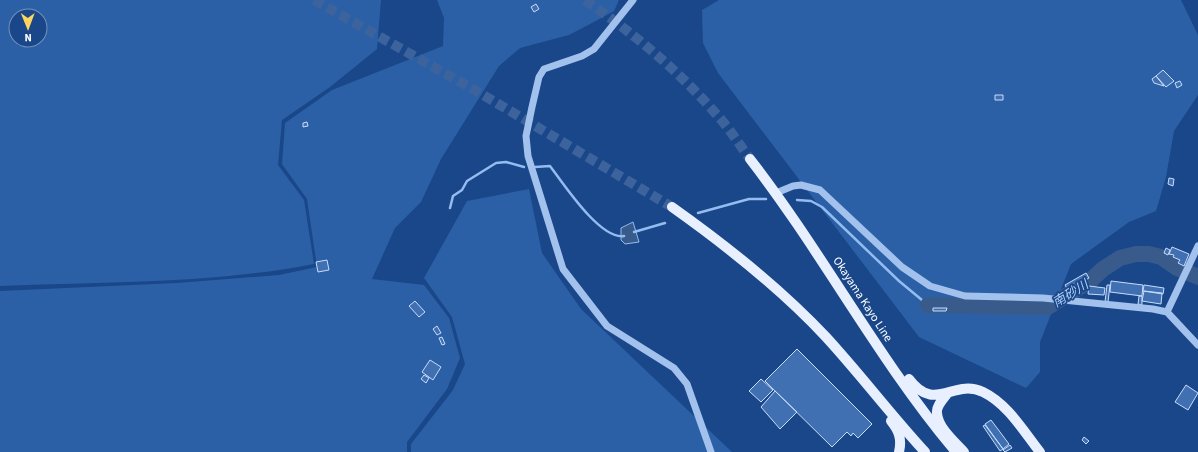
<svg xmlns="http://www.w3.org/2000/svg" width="1198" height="452" font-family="'Source Sans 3','Noto Sans JP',sans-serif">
<rect width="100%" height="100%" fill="#194789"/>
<path fill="#2b60a7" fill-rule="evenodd" d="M0,0H381L377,49L330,87L282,120L278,165L304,200L314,264C212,284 104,282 0,286ZM16,16H40V40H16Z
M437,0H619L614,11L590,24L569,35L520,48L499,66L441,159L421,202L395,228L372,279L424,285L449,318L460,358L447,389L407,442V452H0V291L177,283L279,275L317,267L307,199L282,164L285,123L332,90L443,46L444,18Z
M719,0H1181L1198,35V95L1174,131L1166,177L1156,211L1129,222L1071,264L1040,342V372L1026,388L919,337L718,73L703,43L702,10Z
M529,189L542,253L581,309L732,452H411V444L453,390L465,364L452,317L424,278L467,201Z"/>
<path fill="#395b8c" stroke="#94bcf0" d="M633,222L639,242L625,244L621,240V228Z"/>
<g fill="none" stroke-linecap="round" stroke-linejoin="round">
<path stroke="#94bcf0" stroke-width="2.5" d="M535,167L550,166C563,183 600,240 624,236
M797,200L811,201L822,207L899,281L928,305
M450,208L453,196L462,190L467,181L496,163L506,162L524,167
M698,213L749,199H766
M634,232L665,223"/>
<path stroke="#395b8c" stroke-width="16" d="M928,305L1048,307L1091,280L1103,269L1120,258L1136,254H1149L1161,257L1177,268L1198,277"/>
</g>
<path fill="#4170b2" stroke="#c7ddfa" d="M536,4L539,9L534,12L531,7Z
M1163,70L1174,81L1166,87L1156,76Z
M1156,76L1164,86L1154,83L1152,79Z
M1180,81L1182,85L1177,88L1175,83Z
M995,95H1003V100H995Z
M307,122L308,126L303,127V123Z
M1169,178L1174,179L1173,186L1168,184Z
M1172,247L1189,254L1184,266L1178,263L1180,260L1173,257L1174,255L1169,254Z
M1166,248L1170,250L1168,255L1164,253Z
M327,260L329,270L318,272L316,262Z
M1086,273L1089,278L1068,290L1065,285Z
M1111,281L1143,285L1142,296L1110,292Z
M1107,285H1110L1108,302H1105Z
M1144,285L1164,288L1163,294L1143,291Z
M1089,286L1105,288L1104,295L1088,294Z
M1144,291L1162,293L1161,304L1142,301Z
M1139,296H1142V305L1138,304Z
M415,301L425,312L419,317L409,306Z
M933,308H947L946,311H933Z
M437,326L441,333L437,335L433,329Z
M442,337L445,344L442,345L439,338Z
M797,349L872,424L858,438L853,433L851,436L847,432L832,447L765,381Z
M430,360L441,367L433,380L422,372Z
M424,375L429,378L426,383L421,379Z
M761,379L773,390L761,402L749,391Z
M1186,385L1198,393L1188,410L1175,402Z
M775,391L797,412L780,429L761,407Z
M991,420L1009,444L1003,449L985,424Z
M985,425L1003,449L1000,451L983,426Z
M1084,437L1089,441L1086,444L1082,440Z
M1010,445L1012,448L1005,452L1003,450Z"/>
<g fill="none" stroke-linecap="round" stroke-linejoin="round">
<path stroke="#3c639b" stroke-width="10" stroke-dasharray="10 5" stroke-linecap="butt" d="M314,0L473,89L672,207
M585,0C633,33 678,70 717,115C729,128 739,144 750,159"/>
<path stroke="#a2c2ed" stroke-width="7" d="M633,0L594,49L582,56L544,69L539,77L532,107L526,136L528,156L563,269L607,326L674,368L687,384L711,452
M776,193L793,186L801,185L820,190L902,267L930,286L965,296L1043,298L1153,309L1167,312L1198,345
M1167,312L1198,246"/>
<path stroke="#e8f0ff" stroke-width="10" d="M750,159C823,253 879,361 956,452
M672,207C727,246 780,288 826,337C860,374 891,415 925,452
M909,379C935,414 953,378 983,392C1008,404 1024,432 1040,452
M947,394C943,399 936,406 937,413C938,428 955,442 964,452
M891,421C899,431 902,439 899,452"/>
</g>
<g text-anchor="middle" stroke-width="3.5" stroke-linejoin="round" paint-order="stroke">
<g font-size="12" fill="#fff" stroke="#194789">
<text transform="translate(863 299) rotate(57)" y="4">Okayama Kayo Line</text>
</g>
<g font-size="13" font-style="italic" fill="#adccf5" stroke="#194789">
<text transform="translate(1070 293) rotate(-32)" y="5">南砂川</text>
</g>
</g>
<g transform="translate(28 28) rotate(179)"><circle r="19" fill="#194789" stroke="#7591b8"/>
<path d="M0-3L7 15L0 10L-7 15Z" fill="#ffd55e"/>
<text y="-6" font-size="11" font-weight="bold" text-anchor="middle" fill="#ffffff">N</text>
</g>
</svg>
